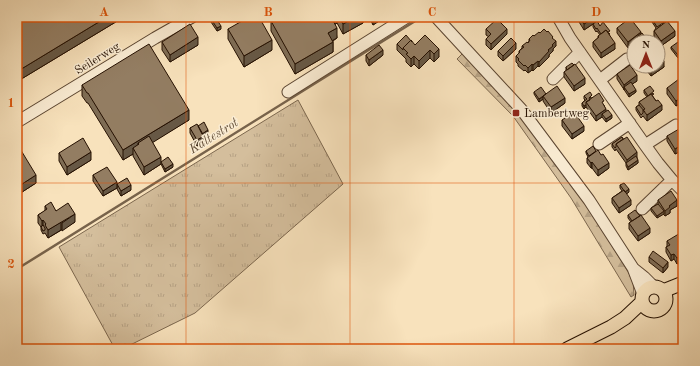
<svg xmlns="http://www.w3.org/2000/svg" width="700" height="366" font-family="'Old Standard TT',serif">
<defs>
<pattern id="grass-tufts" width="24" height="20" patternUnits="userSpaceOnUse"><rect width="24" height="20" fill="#d4be9c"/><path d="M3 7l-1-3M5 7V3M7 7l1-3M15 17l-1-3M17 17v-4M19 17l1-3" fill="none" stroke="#b6a285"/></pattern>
<pattern id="forest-firs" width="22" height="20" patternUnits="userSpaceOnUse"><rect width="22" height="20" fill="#d4be9c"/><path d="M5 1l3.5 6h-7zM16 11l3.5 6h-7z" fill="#b6a285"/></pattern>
</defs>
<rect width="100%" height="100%" fill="#f8e2bc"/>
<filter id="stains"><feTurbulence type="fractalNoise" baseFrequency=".005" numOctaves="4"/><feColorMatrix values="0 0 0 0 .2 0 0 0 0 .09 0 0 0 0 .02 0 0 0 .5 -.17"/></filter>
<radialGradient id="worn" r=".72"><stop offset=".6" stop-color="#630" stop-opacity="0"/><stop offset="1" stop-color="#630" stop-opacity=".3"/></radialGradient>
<path fill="url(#grass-tufts)" stroke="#7c674e" d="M298,100L343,184L195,313L122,349H115L59,247Z"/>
<path fill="url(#forest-firs)" stroke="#7c674e" d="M463,53L519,112L578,194L598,223L633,280L634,295L631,297L571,198L513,116L457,59Z"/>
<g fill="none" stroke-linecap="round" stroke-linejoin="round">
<path stroke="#78634b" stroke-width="2.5" d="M17,269L420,18"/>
<defs>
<path id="minor" d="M436,17L521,109L589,200L633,268L643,294
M558,17L570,38L645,145L658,163L672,180L683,191
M553,79L580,52
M600,80L627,59
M288,92L407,17
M17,122L155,38L192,17
M599,144L630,123
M645,145L676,125
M642,209L672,180
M634,269L644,277L654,287"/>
<path id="major" d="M642 299a12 12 0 1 1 24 0a12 12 0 1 1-24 0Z
M663,291L683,283
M567,349L611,327L625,318L642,302"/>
</defs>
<use href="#minor" stroke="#5a4430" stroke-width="13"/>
<use href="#major" stroke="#251001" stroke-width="15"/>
<use href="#minor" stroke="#faecd3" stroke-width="11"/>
<use href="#major" stroke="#f8e2bc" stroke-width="13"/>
</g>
<path fill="#7e6c54" stroke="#251001" d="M17,17H119V20L18,81L17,79Z
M278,17H363V23L343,34L337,23L335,24L337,38L333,41V52L295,74L271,31V21Z
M369,17H382V19L373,25Z
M576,17H596V22L584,30Z
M211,19L221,29L217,31L211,22Z
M652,19L675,36L661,46L654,36V31L656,28L652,22Z
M593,24L600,26L610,34H609L615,49L601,58L593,47V42L598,38V36L600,35L597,31L596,32L593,27Z
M617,28L641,34L648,41L653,42H637L636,41L628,48L617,33Z
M228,29L272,50L244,67L228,39Z
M486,29L507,34L491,50L486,45V39L489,37L486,35Z
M425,35L439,57L434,62L430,58L419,69L414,64L411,67L406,62V59L397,50V44L415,45Z
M534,36L553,39L556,46L553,49V51L549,55V57L539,67L538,66L533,71L532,70L528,73L525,70L524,71L518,66V64L516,62V56L519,53V51L522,48V46L528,43L529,41V39Z
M162,42L198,45L170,62L162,50Z
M671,47L683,48V58L681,55L678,58L671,49Z
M516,49L503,61L498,56V51Z
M366,55H383L369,66L366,61Z
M661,57L664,67L651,76L647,71L646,72L643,68V66H658Z
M566,67L585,84L574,91L564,77V72L566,71Z
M617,74L637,81L632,84L636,92L629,97L617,79Z
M683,84V104L682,102L676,106L667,94V88Z
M82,85L189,120L152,142L161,162L173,167L165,172L161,164L144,175L133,156V154L123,160L88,103H87L82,96Z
M644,90L654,94L652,95L662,110L647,121L643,116L641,118L636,110V107L639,105V102L647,97L644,93Z
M534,92L546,94L565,103L551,113L543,101V99L539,102L534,94Z
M584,96L592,98L604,105L606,111L612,118L606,122L602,117L596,121L586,107L584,109L582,106V103L585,100L584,99Z
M562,120L584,131L572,139L562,126Z
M198,126L208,133L203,136L204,142L197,146L190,133V128Z
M667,136L683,137V150L675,154L667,141Z
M622,137L637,158L638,163L628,170L626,166V163L616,149L615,151L612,147V144Z
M17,148L36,183L19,194L17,191Z
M586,151L609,168L598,176L592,168H591L587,163V158L588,157L586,153Z
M59,153L91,160L67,175L59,161Z
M93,175L117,188L103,196L93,181Z
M117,184L131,190L121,196L117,189Z
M620,185L629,192L626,194L631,205L619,213L612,203V198L622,191L620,188Z
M658,200L677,206L670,210V213L665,216L663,214L657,218L651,211V208L658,204Z
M45,206L56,211L75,222L48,238L45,233L43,234L41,230V227L38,223V215L45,211Z
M628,215L650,233L638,241L629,229V223L631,222L628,218Z
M683,235V260L677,264L674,259L671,261L666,252V247H667V241Z
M649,257L668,267L663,273L649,262Z"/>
<path fill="#675845" stroke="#251001" d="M107,17H119V20L18,81V71Z
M330,17H337V23L330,27Z
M356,17H363V23L343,34V24Z
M373,17H382V19L373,25Z
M595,17H596V22L584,30V24Z
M221,26V29L217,31V28Z
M337,28V38L328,43V33Z
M507,29V34L491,50V44Z
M675,31V36L661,46V41Z
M641,32V38H636V41L634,42V43L628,48V42Z
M198,37V45L170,62V55Z
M272,40V50L244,67V56Z
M556,41V46L553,49V51L549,55V57L539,67V62L548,50L552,45Z
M333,42V52L295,74V64Z
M516,43V49L503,61V56Z
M615,43V49L601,58V53Z
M439,49V57L434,62V54Z
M383,50V55L369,66V60Z
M430,50V58L419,69V61Z
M681,53V55L678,58V55Z
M414,56V64L411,67V59Z
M538,61V66L533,71V65Z
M664,61V67L651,76V71Z
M532,64V70L528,73V68Z
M646,66H647V71L646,72Z
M637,75V81L625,89L624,87V90V85Z
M585,78V84L574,91V86Z
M636,90V92L629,97V94Z
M543,97V99L539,102V99Z
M682,97V102L676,106V101Z
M565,98V103L551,113V107Z
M586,105V107L584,109V106Z
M662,105V110L647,121V115Z
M606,109V114H602V117L596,121V116Z
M189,110V120L139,151V144L138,143V151L133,148V154L123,160V150Z
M612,115V118L606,122V119Z
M584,126V131L572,139V134Z
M208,130V133L201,137V134Z
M204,136V142L197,146V140Z
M683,144V150L675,154V149Z
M91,152V160L67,175V167Z
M637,152V158L627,165V160Z
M161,157V164L144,175V167Z
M638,160V163L628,170V167Z
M592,162V168H591V163Z
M609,163V168L598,176V170Z
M173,164V167L165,172V169Z
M36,175V183L19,194V186Z
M117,182V188L103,196V191Z
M131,185V190L121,196V191Z
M629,189V192L625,195V192Z
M631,200V205L619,213V208Z
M677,200V206L670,210V213L665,216V211L669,206Z
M664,211V214L657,218V216Z
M75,214V222L62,231V223Z
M43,220V228L42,229V221Z
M61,222V230L48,238V230Z
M650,228V233L638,241V236Z
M674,254V259L671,261V255Z
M683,255V260L677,264V258Z
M668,262V267L663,273V268Z"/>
<path fill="#937d62" stroke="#251001" d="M17,17H107L18,71L17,69Z
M214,17H215L221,26L217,28L211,19Z
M249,17H259L272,40L244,56L228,29Z
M278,17H331L337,28L328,33L333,42L295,64L271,21Z
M339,17H356L343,24Z
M579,17H595L584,24Z
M655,17H663L666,21L657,27L652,19Z
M630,18L641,32L628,42L617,28Z
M497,19L507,29L491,44L486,39L491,34L486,29Z
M597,21L600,26L603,22L610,31L608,32L606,30L601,34L597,28L596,29L593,24Z
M667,21L675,31L661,41L654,31Z
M190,24L198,37L170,55L162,42Z
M544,29L547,32L548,31L553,37L552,38L556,41L552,45L553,46L548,50L549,51L539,62L538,61L533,65L532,64L528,68L525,65L524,66L518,60L519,59L516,56L520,52L519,51L524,47L522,46L527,42L528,43L530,40L529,39L533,35L534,36L539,32L540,33Z
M606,30L615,43L601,53L593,42L599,37L598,36Z
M642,33L648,41L651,39L653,42H639L636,38Z
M406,35L412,42L411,40L403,48V50L397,44Z
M425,35L439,49L434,54L430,50L419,61L414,56L411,59L406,54L408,53L403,48L411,40L415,45Z
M511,38L516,43L503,56L498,51Z
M678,42L683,48L681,50V53L678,55L671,47Z
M149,44L189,110L123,150L88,93H87L82,85Z
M379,45L383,50L369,60L366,55Z
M683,48V53L681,50Z
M658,51L661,55L660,56L664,61L658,66Z
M572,63L574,65L567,70L566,67Z
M575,64L585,78L574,86L564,72Z
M630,65L637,75L624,85L617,74Z
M647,66H657L651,71Z
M679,79L683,84V98L682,97L676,101L667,88Z
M631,82L636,90L629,94L624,87Z
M557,86L565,98L551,107L543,96Z
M650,86L654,91L648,96L644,90Z
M541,87L546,94L539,99L534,92Z
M590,92L592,95L589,98L590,100L586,102V105L584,106L582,103L587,99L584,96Z
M599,93L604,101L602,102L606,109L596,116L586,102Z
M651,94L656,101L658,100L662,105L647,115L643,110L645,109L639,102Z
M639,105L645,112L643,110V113L641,115L636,107Z
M608,110L612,115L606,119L602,114Z
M574,112L584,126L572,134L562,120Z
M204,122L208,130L202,134L198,126Z
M197,124L204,136L197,140L190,128Z
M679,129L683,137V144L675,149L667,136Z
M149,136L161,157L144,167L133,148L139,144L138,143Z
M622,137L623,139L616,144V147L615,148L612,144Z
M627,137L637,152L627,160L616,144Z
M83,138L91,152L67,167L59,153Z
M593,146L596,151L589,156L586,151Z
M19,147L36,175L19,186L17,183V148Z
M598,150L601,155L603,154L609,163L598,170L592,162L591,163L587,158Z
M636,156L638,160L628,167L626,163Z
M683,156V162L680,157Z
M168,157L173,164L165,169L161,162Z
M107,167L117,182L103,191L93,175Z
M127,178L131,185L121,191L117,184Z
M624,183L629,189L625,192L620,185Z
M624,190L631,200L619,208L612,198Z
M671,191L677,200L669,206L670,207L665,211L658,200Z
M51,202L56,211L68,203L75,214L48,230L45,225L46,224L43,220L42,221L38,215L47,209L45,206Z
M658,204L664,211L657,216L651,208Z
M635,210L640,216L632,221L628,215Z
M641,215L650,228L638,236L629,223Z
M43,225L45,228V230L43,231L41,227Z
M682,232L683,235V255L677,258L674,254L671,255L666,247L670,245L667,241Z
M653,251L668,262L663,268L649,257Z"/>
<path fill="none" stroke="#de550b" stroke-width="1" stroke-opacity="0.55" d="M186,17V349M350,17V349M514,17V349M17,183H683"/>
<rect fill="#8f2418" stroke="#faecd3" stroke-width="1.5" x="512" y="109" width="8" height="8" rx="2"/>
<g text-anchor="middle" stroke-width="3" stroke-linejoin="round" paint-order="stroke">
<g font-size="12" fill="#251001" stroke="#faecd3">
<text transform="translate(97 58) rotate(-32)" y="4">Seilerweg</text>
</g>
<g font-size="12" fill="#251001" stroke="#faecd3" text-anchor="start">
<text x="524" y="117">Lambertweg</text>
</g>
<g font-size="13" font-style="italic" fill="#644f38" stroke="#faecd3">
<text transform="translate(213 135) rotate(-32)" y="5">Kaltestrot</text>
</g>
</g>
<rect width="700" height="366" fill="none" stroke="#f8e2bc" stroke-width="44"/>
<g transform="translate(646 54)"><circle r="19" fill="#faecd3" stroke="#a5947f"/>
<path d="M0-3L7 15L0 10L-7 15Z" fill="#8f2418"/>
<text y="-6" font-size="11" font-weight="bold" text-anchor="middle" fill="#251001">N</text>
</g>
<rect x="22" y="22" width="656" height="322" fill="none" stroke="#de550b" stroke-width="1.5"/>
<g font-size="13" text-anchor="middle" font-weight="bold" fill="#de550b">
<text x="104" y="16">A</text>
<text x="268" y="16">B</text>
<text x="432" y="16">C</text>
<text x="596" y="16">D</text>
<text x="11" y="107">1</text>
<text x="11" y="268">2</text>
</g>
<rect width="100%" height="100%" filter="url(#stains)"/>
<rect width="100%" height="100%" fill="url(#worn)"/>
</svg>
